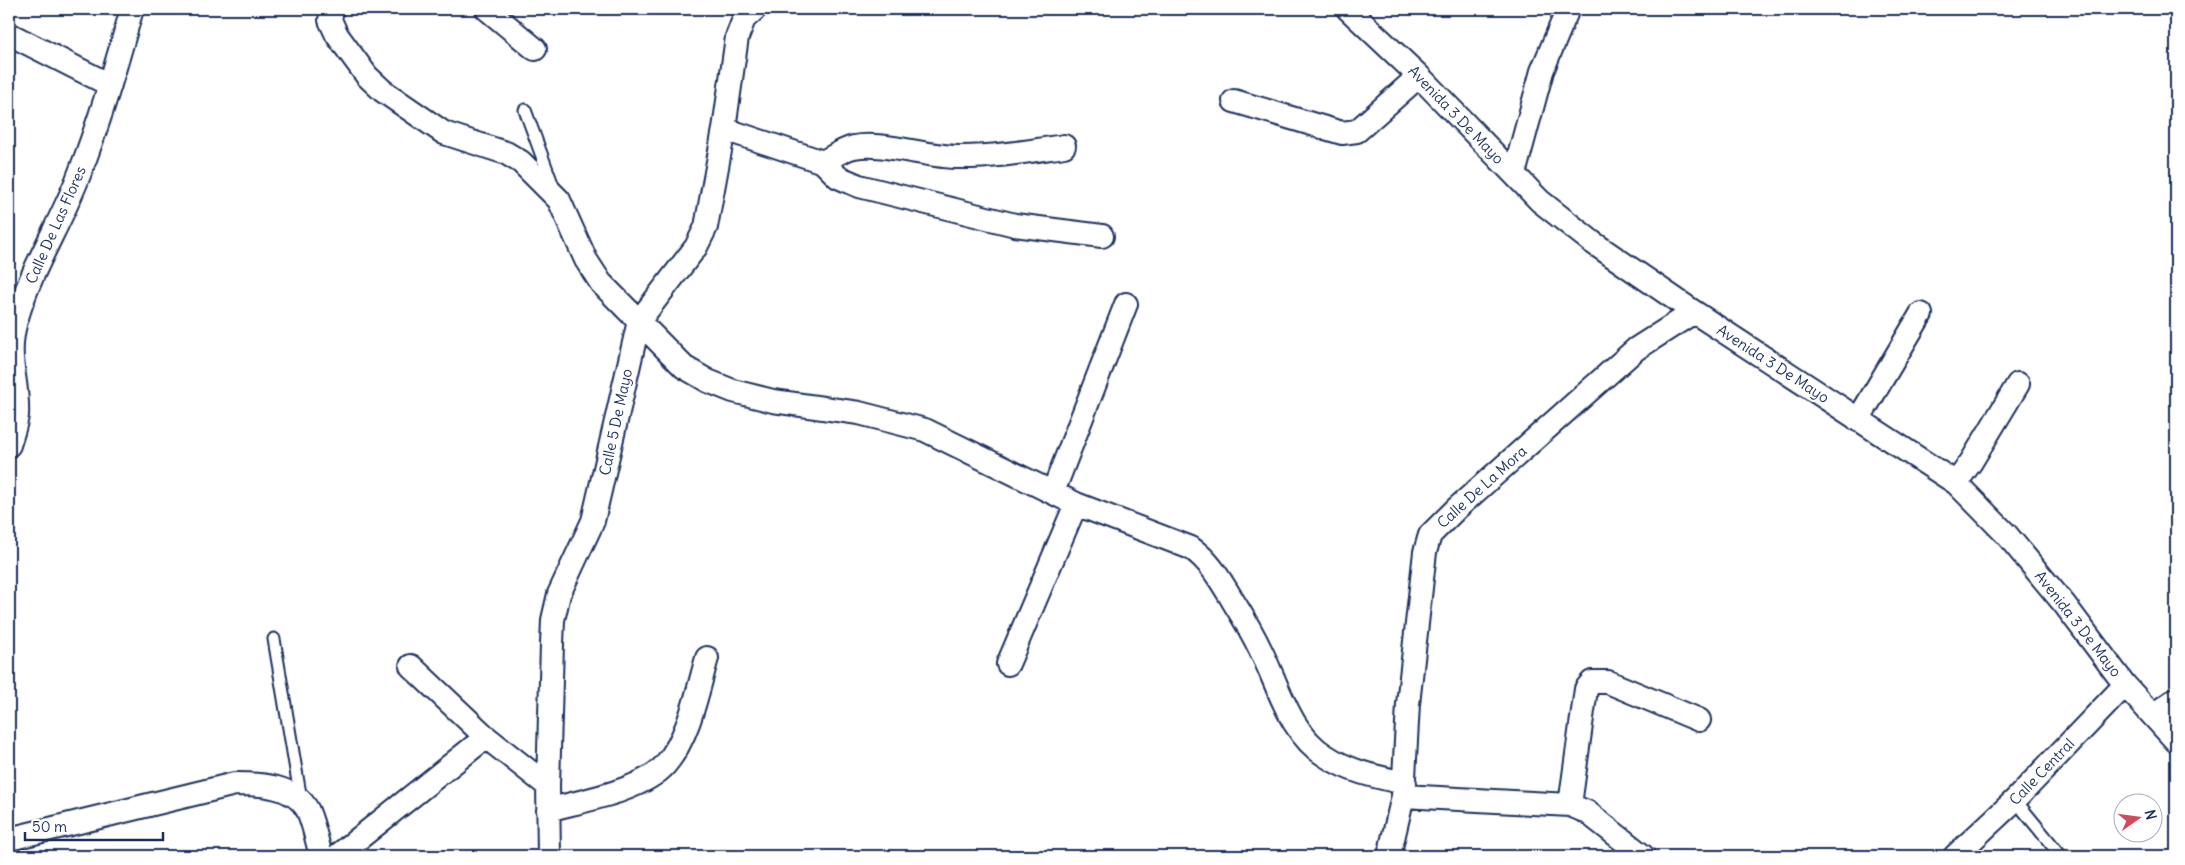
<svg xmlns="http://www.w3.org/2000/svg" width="2185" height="865" font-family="Delius,sans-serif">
<rect width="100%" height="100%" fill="#fff"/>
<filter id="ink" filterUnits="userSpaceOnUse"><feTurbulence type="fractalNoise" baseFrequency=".02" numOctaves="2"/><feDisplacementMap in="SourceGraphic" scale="10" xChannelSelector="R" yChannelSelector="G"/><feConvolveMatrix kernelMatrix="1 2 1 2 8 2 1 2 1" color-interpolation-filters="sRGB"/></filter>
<g filter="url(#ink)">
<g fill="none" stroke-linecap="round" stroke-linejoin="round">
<defs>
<path id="service" d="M525,110L553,186
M274,639L301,800
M2015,800L2061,856"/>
<path id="minor" d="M332,9L330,20L337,35L367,76L383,91L444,133L506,153L521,162L559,200L586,260L601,283L684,367L708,381L733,391L773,401L859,413L925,430L1076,504L1191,548C1210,561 1221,581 1233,601C1243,617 1253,634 1261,651C1279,687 1290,734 1326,756C1350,772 1377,777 1405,783
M487,9L535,49
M1348,9L1419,76L1540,201L1592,242L1694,312L1956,483L2007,535L2065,605L2125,685L2176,741
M9,34L110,85
M1234,101L1342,133L1357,131L1419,76
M724,129L823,162L838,177L859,186L1015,225L1102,236
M823,162C832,157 844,149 854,147C884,141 928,158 961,157C996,157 1030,151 1064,146
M1514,174L1542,71L1568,9
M1858,420L1921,314
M9,445C12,435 16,425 17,415C19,380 5,359 16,321C30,270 60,225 79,175C100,121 116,65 132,9
M1956,483L1971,462L2018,384
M1053,492L1126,304
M1008,664L1076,504
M411,666L486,737L548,786
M2153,715L2176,699
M1403,796L1570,805L1587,812L1643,856
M1570,805L1586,689L1592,682H1608L1699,720
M548,810C580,801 642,791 665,765C689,737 697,693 707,658
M9,839L235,784C260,784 295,785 308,811C314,825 317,842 321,856
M337,856L486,737
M549,856L548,786L552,644L553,620L559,594L593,521L639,321L696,247L706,227L724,129L737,37L744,19L755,9
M1389,856L1403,796L1408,704L1425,552L1430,535L1456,509L1636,349L1694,312
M1955,856L2015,800L2125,685"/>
</defs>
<use href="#service" stroke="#1b2f5e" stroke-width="15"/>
<use href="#minor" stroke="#1b2f5e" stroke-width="26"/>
<use href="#service" stroke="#fff" stroke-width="11"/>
<use href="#minor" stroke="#fff" stroke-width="22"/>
</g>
</g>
<g text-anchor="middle" stroke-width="4.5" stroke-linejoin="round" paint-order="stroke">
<g font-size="15" fill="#1b2f5e" stroke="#fff">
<text transform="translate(1456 115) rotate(46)" y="5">Avenida 3 De Mayo</text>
<text transform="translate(56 225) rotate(-66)" y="5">Calle De Las Flores</text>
<text transform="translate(1773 364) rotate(33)" y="5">Avenida 3 De Mayo</text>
<text transform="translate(616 422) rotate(-78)" y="5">Calle 5 De Mayo</text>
<text transform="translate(1482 487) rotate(-42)" y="5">Calle De La Mora</text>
<text transform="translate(2078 624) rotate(52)" y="5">Avenida 3 De Mayo</text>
<text transform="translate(2042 772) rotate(-46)" y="5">Calle Central</text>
</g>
</g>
<rect width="2185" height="865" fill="none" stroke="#fff" stroke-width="30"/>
<rect x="15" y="15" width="2155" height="835" fill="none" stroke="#1b2f5e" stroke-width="2" filter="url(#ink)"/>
<g transform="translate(2138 818) rotate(76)"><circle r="24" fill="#ffffff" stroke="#a4acbf"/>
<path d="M0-4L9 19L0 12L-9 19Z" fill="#d1495b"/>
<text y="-8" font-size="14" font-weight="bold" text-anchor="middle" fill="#1b2f5e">N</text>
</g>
<path d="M25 832v8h138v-8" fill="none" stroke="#1b2f5e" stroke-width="2.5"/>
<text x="32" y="832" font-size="15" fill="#1b2f5e" stroke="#ffffff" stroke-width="4" paint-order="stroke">50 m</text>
</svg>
